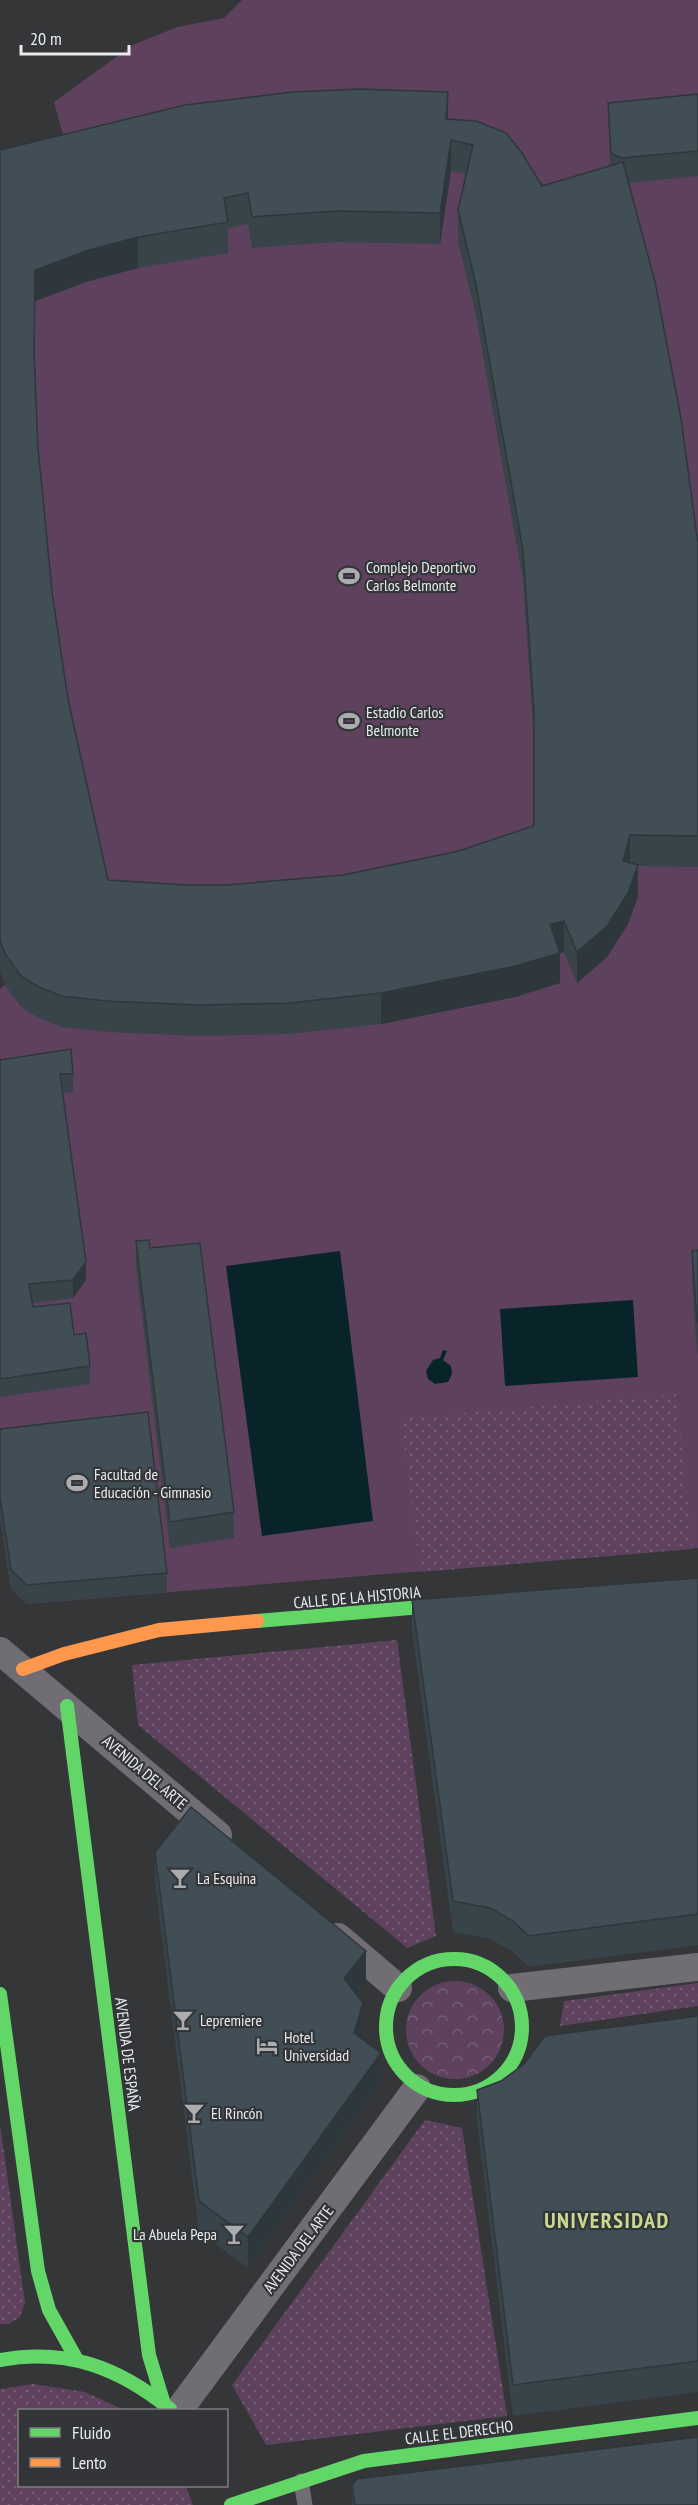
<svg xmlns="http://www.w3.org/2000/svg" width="698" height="2505" font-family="'PT Sans Narrow',sans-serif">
<defs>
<pattern id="park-crowns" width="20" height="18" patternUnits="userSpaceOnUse" patternTransform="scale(1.5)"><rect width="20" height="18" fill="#5e425d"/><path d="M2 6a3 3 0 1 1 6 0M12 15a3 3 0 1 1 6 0" fill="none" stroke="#755d75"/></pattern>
<pattern id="garden-dots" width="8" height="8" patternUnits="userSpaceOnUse" patternTransform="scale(1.5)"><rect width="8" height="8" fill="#5e425d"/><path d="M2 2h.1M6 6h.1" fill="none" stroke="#755d75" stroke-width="1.8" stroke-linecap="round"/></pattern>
</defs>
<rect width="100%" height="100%" fill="#343638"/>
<path fill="#5e425d" d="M242,0H698V1548L27,1604L11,1589L0,1518V989L5,985L0,971V180L70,162L54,102L133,45L177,27L224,18Z"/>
<path fill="url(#park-crowns)" d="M406 2030a49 49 0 1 1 98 0a49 49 0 1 1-98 0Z"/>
<path fill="url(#garden-dots)" d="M676,1394L693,1549L420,1572L401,1419Z
M397,1640L436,1936L407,1948L138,1725L132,1665Z
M698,1983V2006L560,2026L564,2001Z
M425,2120L462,2128L507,2416L266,2445L232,2385Z
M0,2124L25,2303L20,2317L9,2324H0Z
M33,2384L85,2392L124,2410H20V2486H186L193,2505H0V2389Z"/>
<path fill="#092428" d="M340,1251L373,1521L262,1536L226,1266Z
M633,1300L638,1377L505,1386L500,1309Z
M443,1350L447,1351L443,1360L451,1366L452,1374L448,1382L435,1384L428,1379L426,1371L433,1360L440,1358Z"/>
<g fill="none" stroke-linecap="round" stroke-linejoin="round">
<path stroke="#706d75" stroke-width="15" d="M301,2481L305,2505"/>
<path stroke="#706d75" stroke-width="28" d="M0,1651L218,1835
M338,1937L398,1988
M512,1988L698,1967
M179,2410L417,2088"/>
<path stroke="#63d668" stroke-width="14" d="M257,1621L457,1604
M67,1706L149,2355L164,2404
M386 2027a68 68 0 1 1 136 0a68 68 0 1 1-136 0Z
M0,1994L38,2271L49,2310L77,2360
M0,2360C67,2348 118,2367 170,2409
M231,2505L364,2461L698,2418"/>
<path stroke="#ff974d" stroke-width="14" d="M23,1669L64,1654L159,1630L257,1621"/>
</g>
<path fill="#38434a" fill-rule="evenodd" d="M698,94V176L629,183L698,544V867L638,866V896L628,924L607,957L577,983L564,952L560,953V983L515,997L381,1024L289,1034L198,1036L107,1032L61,1027L37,1017L21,1007L5,985L0,972V150L448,119L542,186L610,166L608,103ZM451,171L466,174L458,210V241L476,316L523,581L534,743V824L533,826L459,851L343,875L226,885H186L108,880L68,699L52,592L38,447L34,357L35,301L86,282L138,268L228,253V228L248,224L252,248L337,242L440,244Z
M0,1060L73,1074V1092L62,1093L86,1280L73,1298L32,1303L33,1307L74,1335L90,1366V1384L0,1397Z
M136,1241L150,1248L234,1512V1538L170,1548L136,1267Z
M698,1250V1352L697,1353L692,1281V1251Z
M0,1429L167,1573V1592L27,1604L11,1589L0,1516Z
M698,1578V1945L529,1967L513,1952L490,1939L453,1932L412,1631V1600Z
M155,1852L366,1982L356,1994L363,2034L361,2038L381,2084L248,2268L199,2232L155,1883Z
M698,2016V2392L513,2416L477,2121V2090Z
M352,2485L698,2505H352Z"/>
<path fill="#2e373c" d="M448,92V123L446,119Z
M451,140V171L440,244V213Z
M138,237V268L86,282L35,301V270L86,251Z
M630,835V866L623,861Z
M638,865V896L628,924L607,957L577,983V952Z
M564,921V952L560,953V983L515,997L381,1024V993L550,924Z
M86,1262V1280L73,1298V1280Z
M366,1951V1982L344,2009V1978Z
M363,2003V2034L354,2064V2033Z
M381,2053V2084L248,2268V2237Z"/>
<path fill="#414e56" stroke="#2e373c" stroke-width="1.5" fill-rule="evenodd" d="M359,89L448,92L446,119L476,121L506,133L522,153L542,186L623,162L655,282L681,418L698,544V836L630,835L623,861L638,865L628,893L607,926L577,952L564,921L550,924L560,953L515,966L381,993L289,1003L198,1005L107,1001L61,996L37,986L21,976L5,954L0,941V150L185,105L293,92ZM451,140L473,145L458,210L476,285L523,550L534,712V824L533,826L459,851L343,875L226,885H186L108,880L68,699L52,592L38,447L34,353L35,270L86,251L138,237L228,222L224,198L248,193L252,217L337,211L440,213Z
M698,94V151L621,158L611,153L608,103Z
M71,1049L73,1074H60L86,1262L73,1280L29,1284L33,1307L70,1303L74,1335L86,1333L90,1366L0,1379V1060Z
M149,1240L150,1248L200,1243L234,1512L170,1522L136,1241Z
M698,1250V1321L697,1322L692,1251Z
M148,1412L167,1573L27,1585L11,1570L0,1498V1429Z
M698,1578V1914L529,1936L513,1921L490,1908L453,1901L412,1600Z
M191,1807L366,1951L344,1978L363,2003L354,2033L381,2053L248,2237L199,2201L155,1852Z
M698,2016V2361L513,2385L477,2090L501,2081L524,2064L545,2036Z
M698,2437V2505H355L352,2485L357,2479Z"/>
<defs>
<symbol id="stadium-bare" viewBox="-9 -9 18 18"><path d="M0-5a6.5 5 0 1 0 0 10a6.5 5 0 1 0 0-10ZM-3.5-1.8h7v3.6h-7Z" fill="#aaacae" stroke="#333539" stroke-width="2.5" paint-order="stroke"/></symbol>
<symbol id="bar-bare" viewBox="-9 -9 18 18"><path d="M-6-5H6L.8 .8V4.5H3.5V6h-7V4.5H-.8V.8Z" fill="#aaacae" stroke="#333539" stroke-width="2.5" paint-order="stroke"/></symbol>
<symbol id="hotel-bare" viewBox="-9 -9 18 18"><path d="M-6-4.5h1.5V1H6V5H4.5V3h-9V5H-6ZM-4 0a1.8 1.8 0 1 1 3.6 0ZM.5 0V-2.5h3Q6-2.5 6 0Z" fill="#aaacae" stroke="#333539" stroke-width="2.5" paint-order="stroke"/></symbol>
</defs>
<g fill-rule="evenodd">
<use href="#stadium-bare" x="334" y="561" width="30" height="30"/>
<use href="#stadium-bare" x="334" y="706" width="30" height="30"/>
<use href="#stadium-bare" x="62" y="1468" width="30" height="30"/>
<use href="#bar-bare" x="165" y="1863" width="30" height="30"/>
<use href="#bar-bare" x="168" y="2005" width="30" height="30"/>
<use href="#hotel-bare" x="252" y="2031" width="30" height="30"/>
<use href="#bar-bare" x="179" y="2098" width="30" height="30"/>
<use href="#bar-bare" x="219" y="2219" width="30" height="30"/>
</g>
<g text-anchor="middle" stroke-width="4.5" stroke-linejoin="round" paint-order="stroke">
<g font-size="16" fill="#e9ebed" stroke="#333539" text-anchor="start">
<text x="366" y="573">Complejo Deportivo<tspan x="366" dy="18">Carlos Belmonte</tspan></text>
<text x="366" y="718">Estadio Carlos<tspan x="366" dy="18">Belmonte</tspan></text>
<text x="94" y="1480">Facultad de<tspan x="94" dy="18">Educación - Gimnasio</tspan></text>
<text x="197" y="1884">La Esquina</text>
<text x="200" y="2026">Lepremiere</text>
<text x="284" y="2043">Hotel<tspan x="284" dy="18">Universidad</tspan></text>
<text x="211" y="2119">El Rincón</text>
<text x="217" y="2240" text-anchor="end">La Abuela Pepa</text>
</g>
<g font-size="16" fill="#e9ebed" stroke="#333539">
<text transform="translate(357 1597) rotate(-5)" y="6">CALLE DE LA HISTORIA</text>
<text transform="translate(145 1772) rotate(40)" y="6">AVENIDA DEL ARTE</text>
<text transform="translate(128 2054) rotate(83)" y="6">AVENIDA DE ESPAÑA</text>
<text transform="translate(298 2249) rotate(-53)" y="6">AVENIDA DEL ARTE</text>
<text transform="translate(459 2432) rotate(-7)" y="6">CALLE EL DERECHO</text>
</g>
<g font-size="22" font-weight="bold" letter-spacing="1.5" fill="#c7db90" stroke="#333539">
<text x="607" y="2228">UNIVERSIDAD</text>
</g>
</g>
<rect x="18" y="2409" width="210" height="78" fill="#333539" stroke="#7c7e81" stroke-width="1.5"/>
<rect x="30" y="2428" width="30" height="9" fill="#63d668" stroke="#7c7e81" stroke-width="1.5"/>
<text x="72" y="2439" font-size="18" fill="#e9ebed">Fluido</text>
<rect x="30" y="2458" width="30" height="9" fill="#ff974d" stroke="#7c7e81" stroke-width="1.5"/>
<text x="72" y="2469" font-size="18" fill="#e9ebed">Lento</text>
<path d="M21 45v9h108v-9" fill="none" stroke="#e9ebed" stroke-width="3"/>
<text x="30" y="45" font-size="18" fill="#e9ebed" stroke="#333539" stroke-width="4.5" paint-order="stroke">20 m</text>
</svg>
